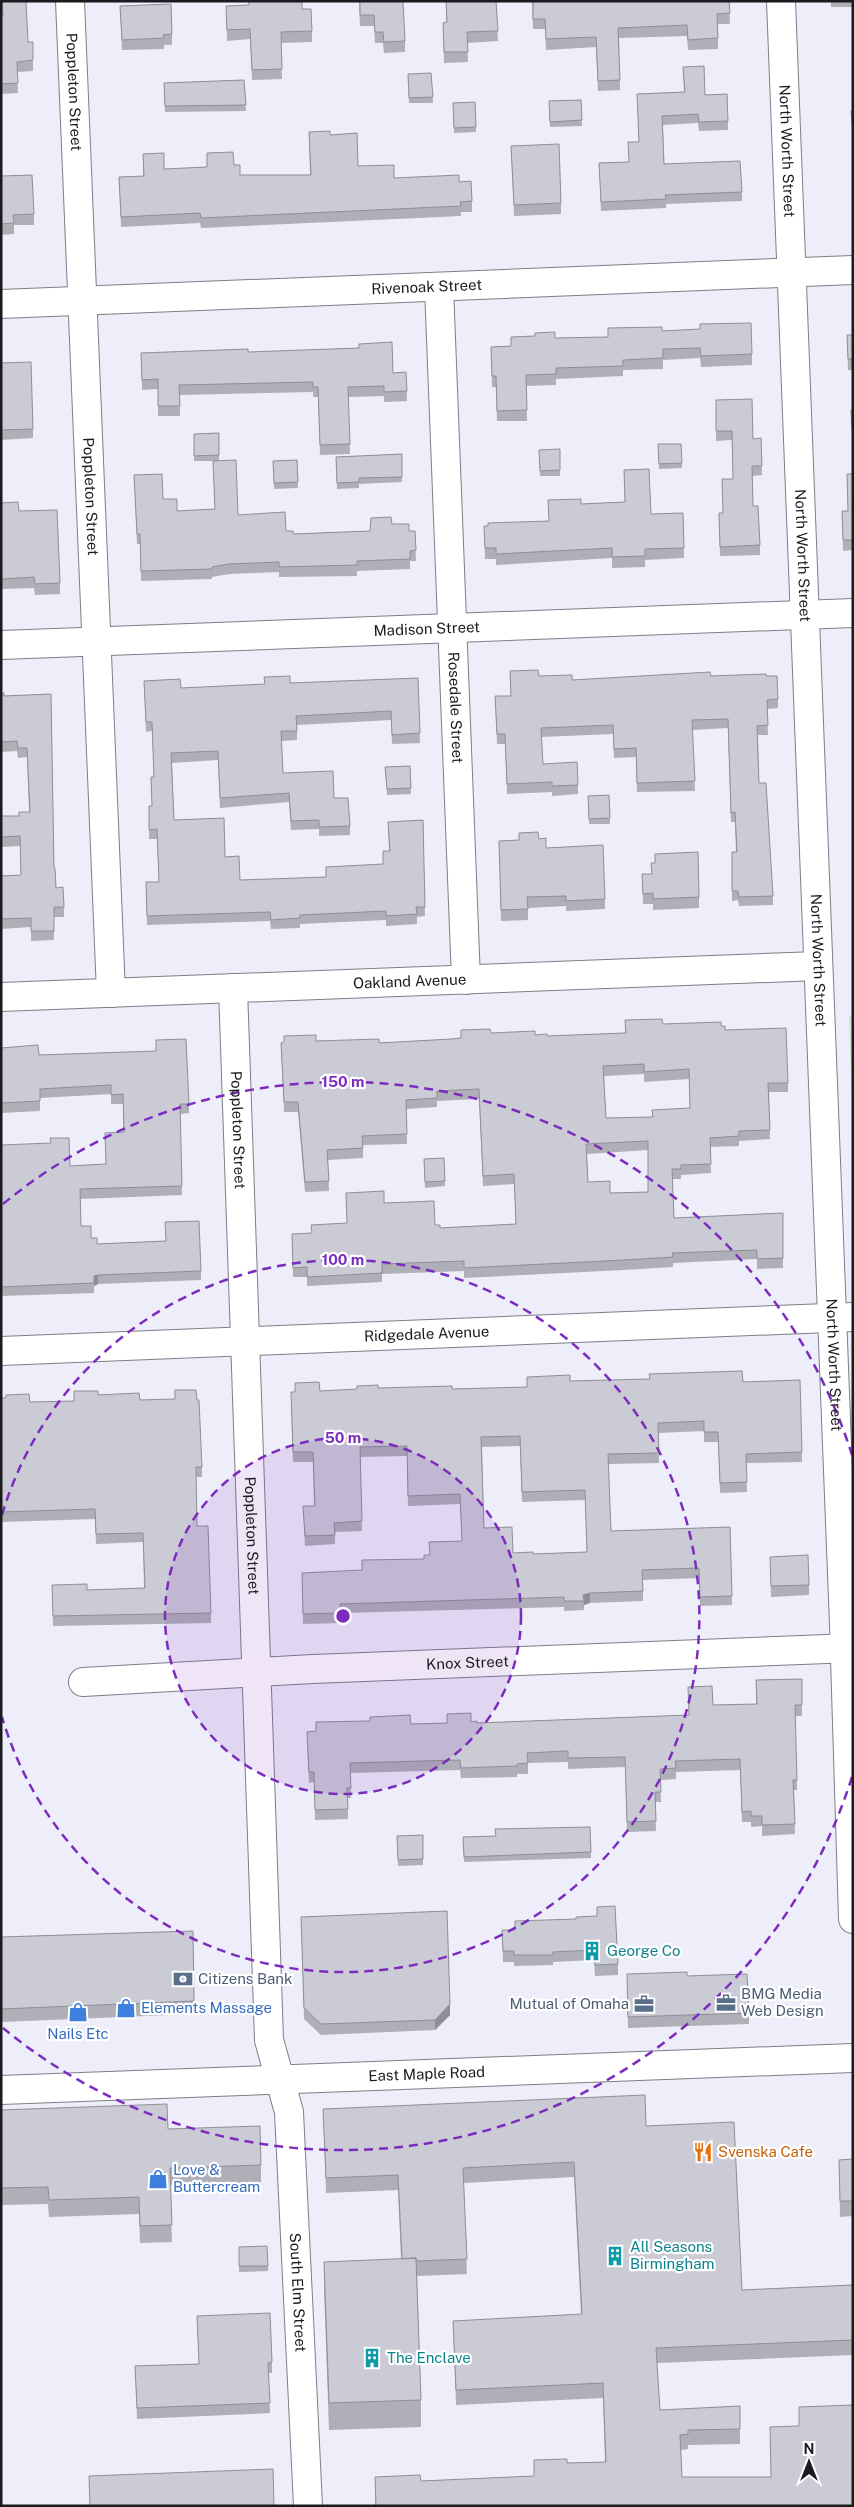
<svg xmlns="http://www.w3.org/2000/svg" width="854" height="2507" font-family="'Public Sans',sans-serif">
<rect width="100%" height="100%" fill="#eeeefa"/>
<path fill="#d3e2cb" d="M849,1016H853V1133Z"/>
<g fill="none" stroke-linecap="round" stroke-linejoin="round">
<defs>
<g id="minor">
<path id="s1" d="M70,1L111,993"/>
<path id="s2" d="M781,1L844,1625L853,1919"/>
<path id="s3" d="M439,287L466,980"/>
<path id="s4" d="M1,304L853,270"/>
<path id="s5" d="M1,645L853,613"/>
<path id="s6" d="M233,988L269,2040L289,2112L308,2506"/>
<path id="s7" d="M1,997L818,966"/>
<path id="s8" d="M1,1351L853,1317"/>
<path id="s9" d="M83,1682L313,1669L853,1648"/>
</g>
<g id="secondary">
<path id="s10" d="M1,2090L853,2058"/>
</g>
</defs>
<use href="#minor" stroke="#7e7e88" stroke-width="30"/>
<use href="#secondary" stroke="#7e7e88" stroke-width="30"/>
<use href="#minor" stroke="#fff" stroke-width="28"/>
<use href="#secondary" stroke="#fff" stroke-width="28"/>
</g>
<path fill="#afafb8" fill-rule="evenodd" d="M2,1L28,42L33,60V71L17,72L18,93L1,94V16H3Z
M359,1L405,41V52L384,53L383,43H375L374,26H360Z
M446,1H496L498,41L467,43L468,62L444,63L443,23L446,22Z
M532,1H729L730,24H718V49L688,50L687,36L619,38L620,90L598,91L596,47L546,50L545,29H533Z
M831,1H853V7H831Z
M120,6L172,34V45H164V49L122,50Z
M226,6L302,9L312,31V42L281,43L282,79L252,80L250,39L227,41Z
M683,67L705,95L728,121V130L699,131L698,123L663,125L664,164L742,192V201L666,204V208L601,211L599,163L629,162L639,142L637,94L684,92Z
M431,73L433,103H409L408,74Z
M244,80L246,111L165,112L164,83Z
M581,100L582,126L550,127L549,101Z
M475,102L476,132L454,133L453,103Z
M309,132L330,135L358,166L394,178L459,182L472,201V212H461V216L201,228L200,223L121,227L119,177L143,176V154L164,169L207,167V153L234,165L240,175H310Z
M511,146L561,203V214L514,216Z
M1,176L34,214V225H14V234L1,235Z
M662,331L752,354V365L701,367L700,358L663,360V369L623,370V376L556,379V385L526,386L527,421H497L496,387H492L491,347L511,346L555,338L608,337Z
M847,335H853V370H848Z
M248,352L393,373L406,372L407,401L384,402V396L348,397L350,454L320,455L318,397H313V392L180,395V416H158V389L142,390L141,353Z
M1,363L33,429V438L1,440Z
M716,400L753,439L761,438L762,475L752,476L753,506L760,545V555L720,556L719,513H723L722,479H733L732,440L716,441Z
M219,433V460L238,515L293,534L370,531L392,524L409,531H415L416,561H410V569L357,571V576L279,577V572L229,574L212,577V579L141,581L140,544H137L134,475L177,511L215,509L213,461H194V434Z
M658,444L682,463V468L659,469Z
M560,449V476H540L539,450Z
M402,454V482L359,484V488L337,489L336,457Z
M297,460L298,488L274,489L273,461Z
M624,470L651,514L683,513L684,558L645,560V567L612,568V558L496,565V559H485L484,526L549,521L581,504L625,502Z
M847,474H853V550L843,551L842,511H848Z
M1,503L19,511L60,583V594L35,595L34,588L1,589Z
M510,671L539,676L572,680L711,676H766L778,699V708L767,709L768,735H758L759,783L773,896V905L739,906L738,900L732,901V852H736L735,822H731L728,728L692,730L695,791L637,792L636,757L614,758L613,734L541,737L543,764L578,785V794L552,796V792L507,794L505,744H497L495,696H511Z
M418,678L420,743L392,744L391,720L297,725V740L281,741L283,773L334,798L350,826V835L319,836V829L291,830L289,802L220,808L218,760L172,763L174,820L225,857L240,880L326,877L383,864V851H389L388,822L423,820L425,916L417,917V924L386,926V920L300,924V928L271,929L270,921L147,925L146,882H159L157,839H149V815L152,806L151,777H154L152,731L146,732L144,681L181,688Z
M1,693L4,696L51,694L54,868L56,888L64,907V917H54V940L31,941V927L1,929V876L21,875L20,846L1,847V816H19L29,812L27,757L18,758L17,751L1,752Z
M410,766L411,794L387,795L385,767Z
M609,795L610,824H589L588,796Z
M539,839L546,848L605,899V909L566,911V906L528,908V920L501,921L499,841Z
M642,874L699,897V908L653,910V904H643Z
M625,1020L663,1024L721,1026L788,1083V1092H769L770,1139L739,1141V1146L710,1147L711,1173L681,1175V1179H672L674,1218L783,1213V1268L757,1269V1259L673,1263V1267L624,1270L464,1278V1271L382,1274V1282L307,1286V1277H293L292,1234L311,1233L347,1223L346,1193L384,1203L435,1225L440,1228L516,1224L514,1184L483,1186L479,1099L437,1101V1107L406,1109L407,1144L363,1145V1158L328,1160L329,1191L305,1192L298,1112H284L281,1043L316,1041L379,1043L451,1039L491,1033L547,1036L625,1033ZM644,1074V1082L689,1079L690,1108L652,1117L606,1118L604,1076ZM648,1150V1192L610,1193L588,1182L587,1154Z
M1,1048L39,1055L189,1104V1113L180,1114L182,1195L80,1199L81,1226L91,1238L97,1244L166,1241L165,1222L201,1271V1280L98,1284L94,1286V1293L1,1296V1145L70,1166L106,1164L105,1133L123,1132V1104H111V1094L40,1098V1111L1,1113Z
M424,1159L445,1181V1186L425,1188Z
M570,1381L743,1382L802,1452V1462L746,1463L747,1492L720,1493L718,1442H704V1431L658,1433L659,1463L608,1464L611,1531L730,1527L732,1605L700,1606L699,1578L643,1580V1601L590,1603L584,1605V1610L564,1611V1607L341,1613V1623L303,1624L302,1583L424,1559L429,1555L462,1541L460,1504L408,1506L407,1456L360,1457L362,1531L335,1532V1544L305,1546L303,1506H314L313,1462H293L291,1402L320,1391L378,1388L452,1389L527,1387ZM520,1446L522,1502L585,1500L587,1552L533,1554L513,1553L484,1528L482,1447Z
M98,1395L140,1400L202,1467V1477H196L197,1526L211,1613V1623L53,1626L52,1595L87,1590L144,1588L143,1542L96,1544L95,1519L1,1522V1398L30,1402L74,1401Z
M770,1557L809,1585V1595L771,1597Z
M802,1679V1716H795L797,1780V1790H794L795,1834L762,1836V1826L751,1827V1822H742L740,1770L676,1772V1779L660,1780L661,1802H655L656,1831L627,1832L625,1767L568,1769V1762L528,1763V1774H517V1777L461,1778L460,1770L350,1773L351,1798H348V1819L315,1820L314,1782L309,1783L307,1742L411,1724L471,1722L477,1723L689,1715L713,1705L756,1704V1680Z
M590,1827L591,1858L464,1862L463,1837L495,1836Z
M423,1835V1865L398,1866L397,1836Z
M597,1907L618,1964V1975L595,1976L594,1960L553,1962V1965L514,1966V1962H503L502,1930H515L597,1916Z
M301,1917L450,2015L435,2030L321,2035L304,2019Z
M193,1931L194,2014L1,2022V1937Z
M627,1974L749,2013V2024L628,2028Z
M323,2109L646,2126L742,2290L853,2285V2355L657,2363L660,2410L740,2406V2444L688,2445V2449L681,2450L682,2477L853,2506H375V2477L421,2481L534,2476V2460L567,2463L605,2462L603,2398L456,2405L453,2321L581,2315L574,2177L463,2183L467,2274L417,2276L421,2400V2427L329,2430L324,2289V2262L401,2259L398,2190L326,2193Z
M1,2110L168,2129L261,2165V2182L170,2185L172,2242L140,2243L139,2214L49,2217L48,2204L1,2205Z
M853,2159V2216L840,2217L839,2160Z
M239,2247L268,2266V2271L239,2272Z
M197,2316L272,2362V2373H268L270,2413L137,2419L135,2366L199,2364Z"/>
<path fill="#8e8e96" d="M98,1275V1284L94,1286V1276Z
M590,1593V1603L584,1605L583,1595Z
M450,2004V2015L435,2030V2020Z"/>
<path fill="#cbcbd6" stroke="#8e8e96" fill-rule="evenodd" d="M2,1H26L28,42H33V60L17,62L18,83L1,84V16H3Z
M249,1H302V9H311L312,31L281,32L282,69L252,70L250,29L227,30L226,6L249,5Z
M360,1H403L405,41L384,42L383,32H375L374,15H360Z
M446,1H496L498,31L467,32L468,52H444L443,23L447,22Z
M533,1H729L730,13L717,14L718,38L688,40L687,25L618,28L620,80L598,81L596,37L546,39L545,19H533Z
M171,4L172,34L163,35L164,38L122,40L120,6Z
M704,66L705,95L727,94L728,121L699,122L698,114L662,116L664,164L740,161L742,192L665,195L666,199L601,202L599,163L629,162L628,142H639L637,94L685,92L683,67Z
M431,73L433,97L409,98L408,74Z
M244,80L246,105L165,106L164,83Z
M581,100L582,120L550,122L549,101Z
M475,102L476,127L454,128L453,103Z
M851,111H853V135Z
M330,131V135L357,133L358,166L394,165V178L459,175V182L471,181L472,201L460,202L461,206L201,218L200,213L121,217L119,177L144,176L143,154L164,153V169L207,167V153L233,152L234,165H240V175H311L309,132Z
M559,144L561,203L514,205L511,146Z
M32,175L34,214L13,215L14,223L1,224V176Z
M751,323L752,354L701,356L700,348L663,349V358L623,360V366L556,368V374L526,375L527,410L497,411L496,376H492L491,347L511,346V337L535,336V333L555,332V338L608,337V328L662,327V331L700,329V324Z
M847,335H853V359H848Z
M392,342L393,373L406,372L407,391L384,392V386L348,387L350,444L320,445L318,387H313V382L179,385L180,406H158V379L142,380L141,353L248,349V352L359,348V344Z
M31,362L33,429L1,430V363Z
M752,399L753,439L761,438L762,466H752L753,506H758L760,545L720,547L719,513H723L722,479H733L732,431H716V400Z
M851,410H853V430H852Z
M219,433V455L194,456V434Z
M658,444H681L682,463L659,464Z
M560,449V470L540,471L539,450Z
M402,454V477L359,478V482L337,483L336,457Z
M236,460L238,515L285,512L286,531H293V534L370,531L371,518L391,517L392,524H409V531H415L416,550L410,551V559L357,561V565L279,567V562L229,564L212,567V569L141,571L140,534H137L134,475L162,474L163,499H177V511L215,509L213,461Z
M297,460L298,482L274,483L273,461Z
M649,469L651,514L683,513L684,548L645,549V556L612,557V548L496,554V548H485L484,526H488V523L549,521L548,500L581,499V504L625,502L624,470Z
M847,474H853V540H843L842,511H848Z
M18,502L19,511L57,510L60,583L35,584L34,577L1,579V503Z
M538,670L539,676L572,675V680L710,672L711,676L766,674V676H777L778,699L767,700L768,725L757,726L759,783H766L773,896L739,897L738,891H732V852H737L735,812L731,813L728,719L692,720L695,781L637,783L636,748L614,749L613,725L541,728L543,764L577,762L578,785L552,786V782L507,784L505,734H497L495,696H511L510,671Z
M290,676V683L418,678L420,733L392,735L391,711L296,716L297,731H281L283,773L333,771L334,798H348L350,826L319,827V820L291,821L289,793L220,798L218,751L171,753L174,820L224,818L225,857L239,856L240,880L326,877V867L383,864V851H390L388,822L423,820L425,907H416L417,914L386,916V911L300,915V918L271,920L270,912L147,916L146,882H159L157,829L149,830V806H152L151,777H154L152,722H146L144,681L180,679L181,688L265,684L264,677Z
M1,693H4V696L51,694L54,868H55L56,888L63,887L64,907H54V931H31V918L1,919V876L21,875L20,836L1,837V816H19V812H30L27,748H18L17,741L1,742Z
M410,766L411,788L387,789L385,767Z
M609,795L610,818L589,819L588,796Z
M538,832L539,839L546,838V848L603,845L605,899L566,901V896L527,897L528,909L501,910L499,841L519,840V833Z
M698,852L699,897L653,899V893L643,894L642,874H652L651,863H655V854Z
M662,1019L663,1024L721,1022V1026H725V1030L786,1028L788,1083H768L770,1130L739,1131V1136L710,1138L711,1164L681,1165V1169H672L674,1218L783,1213V1258L757,1259V1250L672,1253L673,1257L624,1260L464,1268V1261L382,1264V1273L307,1277V1267L293,1268L292,1234L312,1233L311,1225L347,1223L346,1193L384,1191V1203L434,1201L435,1225H440V1228L516,1224L514,1174L483,1176L479,1089L437,1091V1098L406,1100L407,1134L362,1136L363,1148L327,1150L329,1181L305,1182L298,1102H284L281,1043L284,1042V1036L316,1035V1041L379,1039V1043L451,1039L461,1038V1030L490,1029L491,1033L535,1031V1035L547,1034V1036L626,1033L625,1020ZM644,1064V1072L689,1069L690,1108L652,1110L653,1117L606,1118L603,1066ZM648,1141V1192L610,1193V1181L588,1182L586,1144Z
M186,1039L189,1104H180L182,1186L80,1189L81,1226H91V1238H97V1244L166,1241L165,1222L199,1221L201,1271L98,1275L94,1276V1283L1,1287V1145L51,1143L50,1138H69L70,1166L106,1164L105,1133L124,1132L123,1094L111,1095V1085L40,1089V1101L1,1103V1048L38,1045L39,1055L156,1051V1040Z
M444,1158L445,1181L425,1182L424,1159Z
M742,1371L743,1382L800,1380L802,1452L746,1454L747,1482L720,1483L718,1432H704V1421L658,1423L659,1453L608,1454L611,1531L730,1527L732,1596L700,1597L699,1568L642,1570L643,1591L590,1593L583,1595L584,1601H564V1597L340,1604L341,1613L303,1614L302,1573L362,1570V1560L424,1559V1555H430L429,1542L462,1541L460,1494L408,1496L407,1446L360,1447L362,1521L334,1523L335,1535L305,1536L303,1506H315L313,1452H293L291,1392H295V1383L319,1382L320,1391L357,1389V1386L378,1385V1388L452,1386V1389L527,1387V1377L570,1375V1381L650,1379L649,1374ZM520,1436L522,1492L585,1490L587,1552L533,1554V1552L513,1553L512,1527L484,1528L481,1437Z
M175,1390H196L197,1400H199L202,1467H196L197,1526H208L211,1613L53,1616L52,1585L87,1584V1590L145,1588L143,1533L96,1534L95,1509L1,1512V1398H6V1395L29,1394L30,1402L74,1401V1391H98V1395L139,1393L140,1400L175,1399Z
M808,1555L809,1585L771,1586L770,1557Z
M802,1679V1705H795L797,1780H793L795,1824L762,1825V1816H751V1811L742,1812L740,1759L675,1761L676,1768L660,1769L661,1792H655L656,1821L627,1822L625,1757L568,1758V1751L527,1753L528,1763L517,1764V1766L461,1768L460,1760L350,1763L351,1788H347L348,1809L315,1810L314,1772H309L307,1732L316,1731V1722L370,1721V1717L410,1715L411,1724L447,1723V1714L471,1713V1722L477,1721V1723L689,1715L688,1687L712,1686L713,1705L757,1704L756,1680Z
M590,1827L591,1852L464,1857L463,1837L496,1836L495,1829Z
M423,1835V1859L398,1860L397,1836Z
M615,1906L618,1964L595,1965L594,1950L553,1952V1955H514V1951H503L502,1930H515V1921L576,1919V1917L597,1916V1907Z
M447,1911L450,2004L435,2020L321,2024L304,2008L301,1917Z
M193,1931L194,2001L1,2009V1937Z
M687,1972V1976L747,1974L749,2013L628,2017L627,1974Z
M645,2095L646,2126L734,2122L742,2290L853,2285V2340L656,2348L660,2410L740,2406V2429L688,2430V2434L680,2435L682,2477H771L770,2427L799,2426V2407L853,2405V2506H376L375,2477L420,2475L421,2481L534,2476V2460L567,2459V2463L606,2462L603,2383L456,2390L453,2321L582,2314L574,2162L463,2168L467,2259L416,2261V2258L402,2259L398,2175L326,2178L323,2109Z
M167,2104L168,2129L260,2126L261,2165L170,2168L172,2225L140,2226L139,2197L49,2200L48,2187L1,2188V2110Z
M853,2159V2201H840L839,2160Z
M267,2246L268,2266H239V2247Z
M416,2258L421,2400L329,2403L324,2262Z
M270,2313L272,2362L268,2363L270,2403L137,2408L135,2366L199,2364L197,2316Z
M273,2469L274,2506H90L89,2476Z"/>
<circle cx="343" cy="1616" r="178" fill="#7b2cbf" fill-opacity=".12"/>
<g fill="none" stroke="#7b2cbf" stroke-width="2.5" stroke-dasharray="9 6">
<circle cx="343" cy="1616" r="178"/>
<path d="M2 1515A356 356 0 1 1 2 1717"/>
<path d="M852 1777A534 534 0 0 1 3 2028M3 1204A534 534 0 0 1 852 1455"/>
</g>
<defs>
<symbol id="building-bare" viewBox="-9 -9 18 18"><path d="M-4-6H4V6H1V3H-1V6H-4ZM-2.5-4.3h1.7v1.8h-1.7ZM.8-4.3h1.7v1.8H.8ZM-2.5-1h1.7V.8h-1.7ZM.8-1h1.7V.8H.8Z" fill="#0f9aa8" stroke="#fff" stroke-width="2.5" paint-order="stroke"/></symbol>
<symbol id="bank-bare" viewBox="-9 -9 18 18"><path d="M-6-4H6V4H-6ZM0-2.3a2.3 2.3 0 1 0 0 4.6a2.3 2.3 0 1 0 0-4.6Z" fill="#5c6f8a" stroke="#fff" stroke-width="2.5" paint-order="stroke"/></symbol>
<symbol id="office-bare" viewBox="-9 -9 18 18"><path d="M-6-3h4V-5.5h4V-3h4V5H-6ZM-1-4.5V-3h2v-1.5ZM-6 0V1H6V0Z" fill="#5c6f8a" stroke="#fff" stroke-width="2.5" paint-order="stroke"/></symbol>
<symbol id="shop-bare" viewBox="-9 -9 18 18"><path d="M-5-2.5h2.3a2.7 3.5 0 0 1 5.4 0H5L5.5 6h-11ZM-1.5-2.5h3a1.5 2.3 0 0 0-3 0Z" fill="#3f7fe0" stroke="#fff" stroke-width="2.5" paint-order="stroke"/></symbol>
<symbol id="restaurant-bare" viewBox="-9 -9 18 18"><path d="M-5-6h1v4h1v-4h1v4h1v-4h1v5L-1.5 .5V6h-2V.5L-5-1ZM5-6V6H3V1.5H1.5Q1.5-4 5-6Z" fill="#e8710a" stroke="#fff" stroke-width="2.5" paint-order="stroke"/></symbol>
</defs>
<g fill-rule="evenodd">
<use href="#building-bare" x="578" y="1937" width="28" height="28"/>
<use href="#bank-bare" x="169" y="1965" width="28" height="28"/>
<use href="#office-bare" x="712" y="1989" width="28" height="28"/>
<use href="#office-bare" x="630" y="1990" width="28" height="28"/>
<use href="#shop-bare" x="112" y="1994" width="28" height="28"/>
<use href="#shop-bare" x="64" y="1998" width="28" height="28"/>
<use href="#restaurant-bare" x="689" y="2138" width="28" height="28"/>
<use href="#shop-bare" x="144" y="2165" width="28" height="28"/>
<use href="#building-bare" x="601" y="2242" width="28" height="28"/>
<use href="#building-bare" x="358" y="2344" width="28" height="28"/>
</g>
<g text-anchor="middle" stroke-width="4.5" stroke-linejoin="round" paint-order="stroke">
<g font-size="15" fill="#1b1b1f" stroke="#fff">
<text dy="5" stroke="none"><textPath href="#s1" startOffset="91">Poppleton Street</textPath></text>
<text dy="5" stroke="none"><textPath href="#s2" startOffset="150">North Worth Street</textPath></text>
<text dy="5" stroke="none"><textPath href="#s4" startOffset="426">Rivenoak Street</textPath></text>
<text dy="5" stroke="none"><textPath href="#s1" startOffset="496">Poppleton Street</textPath></text>
<text dy="5" stroke="none"><textPath href="#s2" startOffset="555">North Worth Street</textPath></text>
<text dy="5" stroke="none"><textPath href="#s5" startOffset="426">Madison Street</textPath></text>
<text dy="5" stroke="none"><textPath href="#s3" startOffset="421">Rosedale Street</textPath></text>
<text dy="5" stroke="none"><textPath href="#s2" startOffset="960">North Worth Street</textPath></text>
<text dy="5" stroke="none"><textPath href="#s7" startOffset="409">Oakland Avenue</textPath></text>
<text dy="5" stroke="none"><textPath href="#s6" startOffset="142">Poppleton Street</textPath></text>
<text dy="5" stroke="none"><textPath href="#s8" startOffset="426">Ridgedale Avenue</textPath></text>
<text dy="5" stroke="none"><textPath href="#s2" startOffset="1365">North Worth Street</textPath></text>
<text dy="5" stroke="none"><textPath href="#s6" startOffset="548">Poppleton Street</textPath></text>
<text dy="5" stroke="none"><textPath href="#s9" startOffset="385">Knox Street</textPath></text>
<text dy="5" stroke="none"><textPath href="#s10" startOffset="426">East Maple Road</textPath></text>
<text dy="5" stroke="none"><textPath href="#s6" startOffset="1308">South Elm Street</textPath></text>
</g>
<g font-size="15" fill="#0d838f" stroke="#fff" text-anchor="start">
<text x="607" y="1956">George Co</text>
<text x="630" y="2252">All Seasons<tspan x="630" dy="17">Birmingham</tspan></text>
<text x="387" y="2363">The Enclave</text>
</g>
<g font-size="15" fill="#4e5e75" stroke="#fff" text-anchor="start">
<text x="198" y="1984">Citizens Bank</text>
<text x="741" y="1999">BMG Media<tspan x="741" dy="17">Web Design</tspan></text>
<text x="629" y="2009" text-anchor="end">Mutual of Omaha</text>
</g>
<g font-size="15" fill="#366cbe" stroke="#fff" text-anchor="start">
<text x="141" y="2013">Elements Massage</text>
<text x="78" y="2039" text-anchor="middle">Nails Etc</text>
<text x="173" y="2175">Love &amp;<tspan x="173" dy="17">Buttercream</tspan></text>
</g>
<g font-size="15" fill="#c56008" stroke="#fff" text-anchor="start">
<text x="718" y="2157">Svenska Cafe</text>
</g>
</g>
<circle cx="343" cy="1616" r="8" fill="#7b2cbf" stroke="#fff" stroke-width="2.5"/>
<g font-size="15" text-anchor="middle" font-weight="bold" fill="#7b2cbf" stroke="#fff" stroke-width="4.5" stroke-linejoin="round" paint-order="stroke">
<text x="343" y="1087">150 m</text>
<text x="343" y="1265">100 m</text>
<text x="343" y="1443">50 m</text>
</g>
<rect width="854" height="2507" fill="none" stroke="#1b1b1f" stroke-width="5"/>
<g transform="translate(809 2462)" stroke="#ffffff" stroke-width="4" paint-order="stroke">
<path d="M0-4L9 19L0 12L-9 19Z" fill="#1b1b1f"/>
<text y="-8" font-size="14" font-weight="bold" text-anchor="middle" fill="#1b1b1f">N</text>
</g>
</svg>
